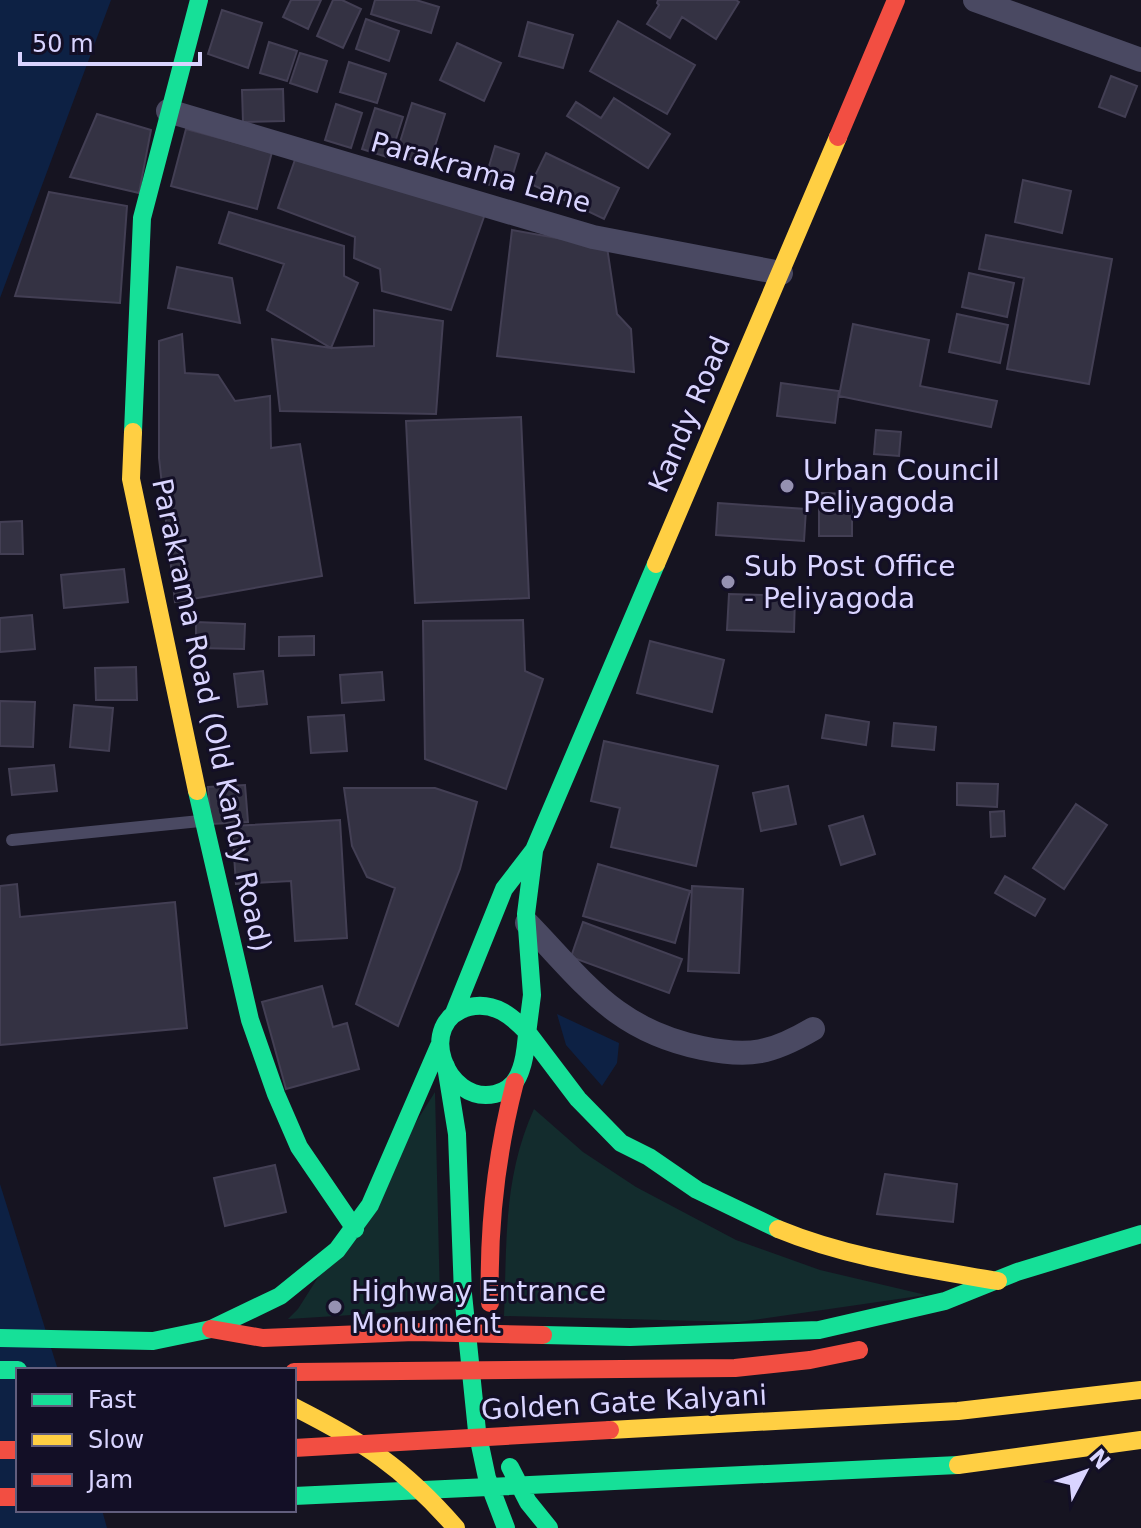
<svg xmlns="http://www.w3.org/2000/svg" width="1141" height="1528" font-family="'DejaVu Sans',sans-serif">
<rect width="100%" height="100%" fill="#161421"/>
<path fill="#132c2d" d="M435,1092L440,1301L431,1310L288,1319L298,1309Z
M534,1109L583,1152L636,1187L736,1240L820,1270L926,1295L739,1322L504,1316C507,1241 503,1178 534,1109Z"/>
<path fill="#0d2144" d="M0,0H111L0,298Z
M557,1014L619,1043L617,1063L602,1086L566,1045Z
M0,1184L58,1370H18V1510H102L107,1528H0Z"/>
<path fill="#343243" stroke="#433f54" stroke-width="2" d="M291,0H321L308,29L283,17Z
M333,0H342L361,9L343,48L317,36Z
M375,0H416L439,7L431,33L371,14Z
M658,0H736L739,2L716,39L682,17L670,38L647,24L659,5L657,3Z
M222,10L262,23L248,68L208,54Z
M366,19L399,31L389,61L356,49Z
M618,21L695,65L667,114L590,71Z
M528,22L573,35L563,68L519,56Z
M269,42L297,51L287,81L260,73Z
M457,43L501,63L484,101L440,80Z
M300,53L327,61L317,92L290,83Z
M349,62L386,74L377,103L340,92Z
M1111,76L1137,86L1125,117L1099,107Z
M283,89L284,121L243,122L242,90Z
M614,98L670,134L648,168L567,116L576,102L601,118Z
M412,103L445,114L429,165L396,155Z
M336,104L362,113L351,148L325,140Z
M375,108L403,117L390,158L362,149Z
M97,114L151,130L139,193L70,177Z
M186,129L272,152L257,209L171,186Z
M495,146L519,154L508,191L484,183Z
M546,153L619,188L604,219L531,184Z
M297,154L485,214L451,310L382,291L380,269L354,258L355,237L278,208Z
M1023,180L1071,191L1062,233L1015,222Z
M49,192L127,206L120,303L15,296Z
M229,212L344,246V276L358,283L331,348L267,310L284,264L219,243Z
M512,230L607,247L617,314L631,329L634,372L497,356Z
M986,235L1112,259L1089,384L1007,369L1024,278L979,269Z
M177,267L232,278L240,323L168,308Z
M969,273L1014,283L1007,317L962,307Z
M374,310L443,321L436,414L280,411L272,339L331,348L374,346Z
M957,314L1008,325L1000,363L949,352Z
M853,324L929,340L920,386L997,401L991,427L839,396Z
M182,334L185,373L218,375L235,401L270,396L271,448L300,444L322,576L175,602L159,458V341Z
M781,383L839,391L835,423L777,416Z
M521,417L529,598L415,603L406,421Z
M876,430L901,432L899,456L874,454Z
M819,493L852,494V536H819Z
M718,503L806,509L804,541L716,535Z
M22,521L23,554H0V522Z
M124,569L128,602L64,608L61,575Z
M729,594L795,596L794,632L727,630Z
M32,615L35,649L0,652V618Z
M523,620L525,671L543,679L506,789L425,759L423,621Z
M196,622L245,624L244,649L196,648Z
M314,636V655L279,656V637Z
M650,641L724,660L712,712L637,693Z
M136,667L137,700H96L95,668Z
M263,671L267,704L238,707L234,674Z
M382,672L384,700L342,703L340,675Z
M0,701L35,702L33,747L0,746Z
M74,705L113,708L109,751L70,747Z
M344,715L347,751L311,753L308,717Z
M826,715L869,722L866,745L822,738Z
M894,723L936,727L934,750L892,746Z
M604,741L718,766L696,866L611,847L620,808L591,801Z
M54,765L57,791L12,795L9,769Z
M957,783L998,784L997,807L957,805Z
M245,785L248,822L211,824L208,787Z
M788,786L796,824L761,831L753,793Z
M344,788H435L477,802L460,869L398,1026L356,1004L395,888L367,877L352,846Z
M1076,804L1107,825L1064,889L1033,868Z
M1004,811L1005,836L991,837L990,812Z
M863,816L875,854L841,865L829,826Z
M340,820L347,938L295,941L291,881L236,884L232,826Z
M598,864L690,891L675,943L583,916Z
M1005,876L1045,899L1035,916L995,893Z
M17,884L20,917L175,902L187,1028L0,1045V886Z
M692,886L743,889L739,973L688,971Z
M583,922L682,959L669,993L571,957Z
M322,986L333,1027L347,1023L359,1069L286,1089L262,1002Z
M275,1165L286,1212L225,1226L214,1178Z
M885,1174L957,1184L953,1222L877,1214Z"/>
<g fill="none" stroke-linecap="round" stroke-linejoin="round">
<path stroke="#4a4962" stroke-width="12" d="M12,840L200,821"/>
<path stroke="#4a4962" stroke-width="24" d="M975,0L1141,60
M168,111L593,237L781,273
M527,923C586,984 615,1030 702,1048C750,1058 772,1053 813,1029"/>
<path stroke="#16e098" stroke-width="18" d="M133,432L142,218L199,0
M197,791L250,1020L276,1094L299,1147L355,1229
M534,851L526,914L532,995L528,1026C526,1041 526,1056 521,1069C517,1082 508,1091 495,1094C445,1105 415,1021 469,1007C494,1001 512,1016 528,1033L578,1099L621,1143L649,1157L697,1190L778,1229
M454,1013L504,889L534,850L656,564
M446,1066L457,1134L463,1294L477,1431L487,1478L506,1528
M543,1335L630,1337L819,1330L945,1301L1017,1272L1141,1234
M0,1338L153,1341L211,1329L280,1296L337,1250L370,1205L439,1046
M0,1370H18
M510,1467L528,1502L549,1528
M294,1496L958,1465"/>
<path stroke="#ffcf43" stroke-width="18" d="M133,432L131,479L197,791
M656,564L838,137
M778,1229C848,1258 924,1268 998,1281
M294,1407C365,1443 403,1467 456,1528
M610,1430L958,1411L1141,1390
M958,1465L1141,1440"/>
<path stroke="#f24e42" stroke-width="18" d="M838,137L896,0
M490,1303C488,1228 496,1155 515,1082
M211,1329L263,1338L414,1332L543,1335
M294,1372L735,1368L810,1360L859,1350
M294,1448L610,1430
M0,1450H18
M0,1497H18"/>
</g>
<g fill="#9591b1" stroke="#130f26" stroke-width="3">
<circle cx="787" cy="486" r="8"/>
<circle cx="728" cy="582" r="8"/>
<circle cx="335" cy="1307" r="8"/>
</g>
<g text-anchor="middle" stroke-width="6" stroke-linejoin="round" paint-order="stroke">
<g font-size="28" fill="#d9d4ff" stroke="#130f26">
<text transform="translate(481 172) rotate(16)" y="10">Parakrama Lane</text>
<text transform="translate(689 414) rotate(-67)" y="10">Kandy Road</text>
<text transform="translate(212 715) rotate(78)" y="10">Parakrama Road (Old Kandy Road)</text>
<text transform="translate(624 1402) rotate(-3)" y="10">Golden Gate Kalyani</text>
</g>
<g font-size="28" fill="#d9d4ff" stroke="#130f26" text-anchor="start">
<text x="803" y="480">Urban Council<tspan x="803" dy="32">Peliyagoda</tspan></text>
<text x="744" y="576">Sub Post Office<tspan x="744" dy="32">- Peliyagoda</tspan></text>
<text x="351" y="1301">Highway Entrance<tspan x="351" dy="32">Monument</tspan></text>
</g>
</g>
<rect x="16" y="1368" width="280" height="144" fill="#130f26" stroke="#625e7d" stroke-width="2"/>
<rect x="32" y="1394" width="40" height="12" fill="#16e098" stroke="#625e7d" stroke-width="2"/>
<text x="88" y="1408" font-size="24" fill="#d9d4ff">Fast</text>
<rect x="32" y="1434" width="40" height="12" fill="#ffcf43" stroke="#625e7d" stroke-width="2"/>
<text x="88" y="1448" font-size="24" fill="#d9d4ff">Slow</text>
<rect x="32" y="1474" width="40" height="12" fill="#f24e42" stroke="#625e7d" stroke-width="2"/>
<text x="88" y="1488" font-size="24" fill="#d9d4ff">Jam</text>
<g transform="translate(1085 1472) rotate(49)" stroke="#130f26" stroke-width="6" paint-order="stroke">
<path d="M0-6L14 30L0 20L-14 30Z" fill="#d9d4ff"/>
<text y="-12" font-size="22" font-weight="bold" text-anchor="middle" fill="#d9d4ff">N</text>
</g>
<path d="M20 52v12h180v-12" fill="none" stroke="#d9d4ff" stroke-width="4"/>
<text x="32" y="52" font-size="24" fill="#d9d4ff" stroke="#130f26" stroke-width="6" paint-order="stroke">50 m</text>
</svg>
